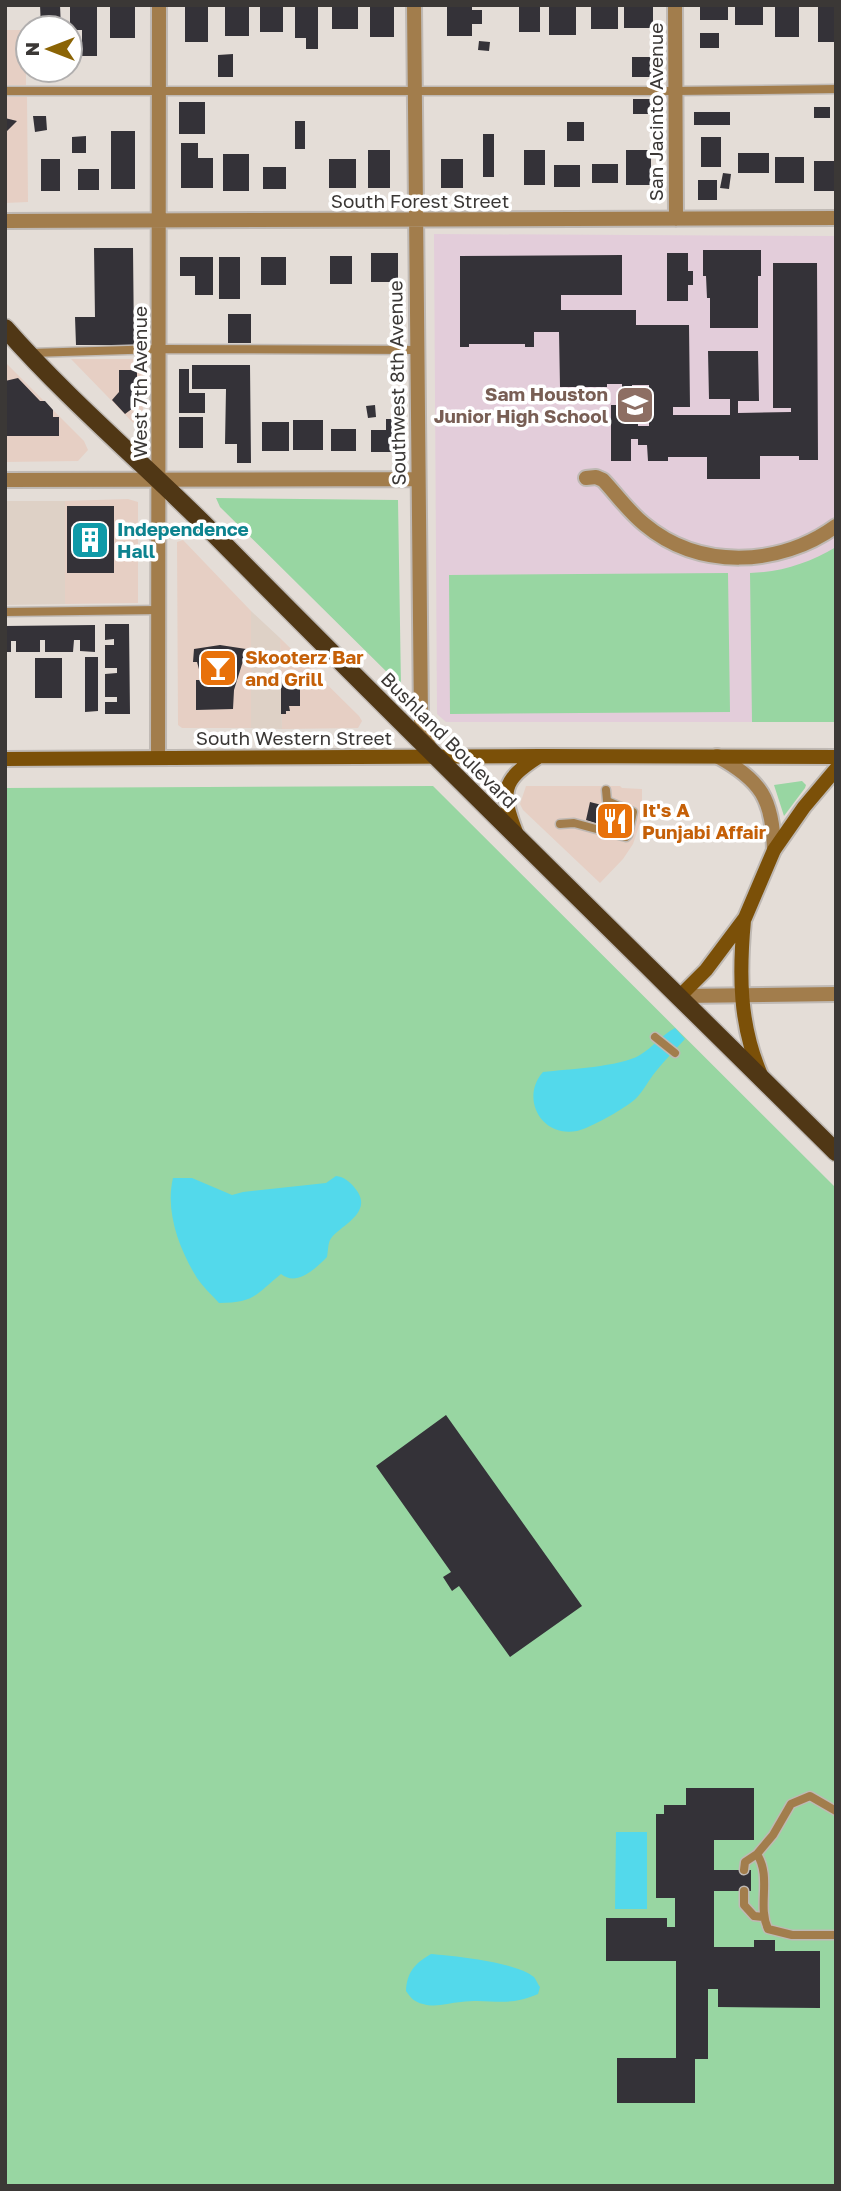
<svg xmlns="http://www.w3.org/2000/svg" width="841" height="2191" font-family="'Golos Text',sans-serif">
<rect width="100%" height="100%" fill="#e4ddd7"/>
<path fill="#e6cfc4" d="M5,30H26V85H5Z
M5,97H27L28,202L5,203Z
M71,359H143V425L140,430Z
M5,362L84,441L88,450L78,461L5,462Z
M128,499L138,502V603L65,604V501Z
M183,540L251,611V728H182L178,725L177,542Z
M280,638L359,716L362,721L358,728L282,729Z
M526,786H620L622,788L642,789V817L633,844L623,859L600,883L523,810L520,804Z"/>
<path fill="#ded1c6" d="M5,501H65V604L5,605Z
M251,611L280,638L282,729L251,728Z"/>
<path fill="#e3cdda" d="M434,234L836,236V722H446L437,714Z"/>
<path fill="#98d6a2" d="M216,498L398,500L401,686L220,507Z
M836,547V722H752L750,573C782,572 809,563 836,547Z
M728,573L730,712L450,714L449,575Z
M802,781L806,785L805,788L784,816L774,785Z
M433,786L836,1188V2186H5V788Z"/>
<path fill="#53d9eb" d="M675,1028L685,1039C674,1051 662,1063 653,1075C647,1083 641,1095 633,1101C622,1110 590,1128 577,1131C541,1138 520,1098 543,1072C568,1069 620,1067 640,1055C653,1047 662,1035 675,1028Z
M336,1176C344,1177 349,1181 354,1187C377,1213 338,1226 330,1240C328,1244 328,1252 327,1257C316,1268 297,1287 281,1274C256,1294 255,1303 219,1303C212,1295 203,1287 197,1278C179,1249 165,1211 173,1178H192L232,1195L243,1192L326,1183Z
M616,1832H647V1909H615Z
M431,1954C455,1956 516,1962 534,1977C535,1978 539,1986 540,1987L538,1994C506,2008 492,1998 461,2002C448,2003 436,2008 423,2004C414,2002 411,1998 406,1991C407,1972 415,1963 431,1954Z"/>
<path fill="#343238" d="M40,5H60L61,28H41Z
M70,5H97V56H82V30H70Z
M110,5H135V38H110Z
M185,5H208V42H185Z
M225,5H249V36H225Z
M260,5H283V32H260Z
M295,5H318V49H306V38H295Z
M332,5H358V29H332Z
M370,5H394V37H370Z
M447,5H472V10H482V24H472V36H447Z
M519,5H540V32H519Z
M549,5H576V35H549Z
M591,5H618V29H591Z
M624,5H653V28H624Z
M700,5H728V20H700Z
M735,5H763V25H735Z
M775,5H799V37H775Z
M818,5H836V42H818Z
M700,33H719V48H700Z
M479,41L490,42L489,51L478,50Z
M233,54V77H218V55Z
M632,57H656V77H632Z
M633,99H651V114H633Z
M179,102H205V134H179Z
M814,107H830V118H814Z
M694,112H730V125H694Z
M33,116H46L47,130L35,132Z
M5,118L17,121L5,133Z
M295,121H305V149H295Z
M567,122H584V141H567Z
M111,131H135V189H111Z
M483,134H494V177H483Z
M86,136V153H72V137Z
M701,137H721V167H701Z
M181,143H198V158H213V188H181Z
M368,150H390V188H368Z
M524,150H545V185H524Z
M626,150H651V185H626Z
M738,153H769V173H738Z
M223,154H249V191H223Z
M775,157H804V183H775Z
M41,159H60V191H41Z
M329,159H356V188H329Z
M441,159H463V188H441Z
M814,161H836V191H814Z
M592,164H618V183H592Z
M554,165H580V187H554Z
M263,167H286V189H263Z
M78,169H99V190H78Z
M723,173L731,174L729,189L720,188Z
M698,180H717V200H698Z
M94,248H133L134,345H76L75,317H95Z
M703,250H761V276H758V328H710V298H707L706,276H703Z
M371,253H398V282H371Z
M667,253H688V271H693V285H688V301H667Z
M622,255V295H561V310H636V325H689L690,407H673V415H730V399H709L708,351H758L759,401H738V413L791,412V408H773V263H817L818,460H799V456H760V479H707V457H668V461H648L647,445H638V439H631V461H611V405H638V426H649V385H632V391H622V384H607V387H560L559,332H534V347H525V344H469V347H460V256Z
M330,256H352V284H330Z
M180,257H213V295H195V276H180Z
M219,257H240V299H219Z
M261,257H286V285H261Z
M228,314H251V343H228Z
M192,365H250L251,463H237V444H225L226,389H192Z
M179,369H189V393H205V413H179Z
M119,370H137V405L125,414L112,400L119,392Z
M18,378L40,401H45L53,410V417H59V436H5V381Z
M375,405L376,417L368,418L366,406Z
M179,417H203V448H179Z
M386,419H397V452H371V430H386Z
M293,420H323V450H293Z
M262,422H289V451H262Z
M331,429H356V451H331Z
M67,506H114V573H67Z
M105,624H129L130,714H105V702H117V697H105V674L117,673V668H105V645H114V639L105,640Z
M95,625V652L80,651V640H74L73,652H45V640H40V652H16V641H11V652H5V626Z
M220,645L246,649L248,661H243L234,690L233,709L196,710V680H202L197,662H193L194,649Z
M85,657H98V711L85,712Z
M35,658H62V698H35Z
M281,677H289V683H300V706H289L290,711H286V714H281Z
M590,802L629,812L624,834L601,828L602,825L586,820Z
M446,1415L582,1606L510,1657L459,1586L452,1591L443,1577L451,1572L376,1466Z
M686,1788H754V1840H714V1870H751V1891H714V1947H754V1940H775V1951H820V2008L718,2007V1989H708V2059H695V2103H617V2058H676V1961H606V1918H667V1927H675V1898H656V1814H664V1805H686Z"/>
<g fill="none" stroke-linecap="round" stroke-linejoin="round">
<defs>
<path id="service" d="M5,91H675L836,89
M31,353L160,349L417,350
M5,612L158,610
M560,824L574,823L626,837L628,835L633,812L607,801L606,790
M655,1037L675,1053
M757,1854L773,1835L791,1804L810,1796L836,1811
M744,1870L745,1862L757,1854C772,1878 757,1905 768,1929L792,1935H836
M744,1891V1905L754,1916L763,1917"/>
<path id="minor" d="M414,5L421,721L424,736L430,748
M675,5L676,219
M5,221L836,218
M586,478L596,477L603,480C617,495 628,511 644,524C699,570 779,567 836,526
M5,480L417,479
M158,758L159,5
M680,996L836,994"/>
<path id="tertiary" d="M717,756C761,780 773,799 774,850"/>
<path id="secondary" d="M5,759L540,756L836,757
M516,832C500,792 502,780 538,757
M744,920C739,974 739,1024 761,1075
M680,996L706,970L745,918L774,850L804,807L836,769"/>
<path id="primary" d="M5,328C71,403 148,467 218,538C422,745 630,948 836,1152"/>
</defs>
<use href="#service" stroke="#bfb9b4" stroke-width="11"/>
<use href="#minor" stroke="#bfb9b4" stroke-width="18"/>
<use href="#tertiary" stroke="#bfb9b4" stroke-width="18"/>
<use href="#secondary" stroke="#bfb9b4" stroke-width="18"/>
<use href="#primary" stroke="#bfb9b4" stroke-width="21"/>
<use href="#service" stroke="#a27d4c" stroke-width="8"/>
<use href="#minor" stroke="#a27d4c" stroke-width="14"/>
<use href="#tertiary" stroke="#a27d4c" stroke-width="14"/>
<use href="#secondary" stroke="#7b5008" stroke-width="14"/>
<use href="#primary" stroke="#503715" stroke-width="18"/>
</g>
<defs>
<symbol id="school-square" viewBox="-11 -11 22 22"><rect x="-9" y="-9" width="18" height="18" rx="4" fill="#8d6e63" stroke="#fff"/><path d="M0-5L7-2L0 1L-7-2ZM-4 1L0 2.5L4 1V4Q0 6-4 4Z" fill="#fff"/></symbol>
<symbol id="building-square" viewBox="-11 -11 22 22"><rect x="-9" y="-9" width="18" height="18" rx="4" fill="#0f9aa8" stroke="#fff"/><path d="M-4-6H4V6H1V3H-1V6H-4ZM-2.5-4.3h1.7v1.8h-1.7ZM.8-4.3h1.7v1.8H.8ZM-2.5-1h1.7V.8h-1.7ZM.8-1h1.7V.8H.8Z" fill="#fff"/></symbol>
<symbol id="bar-square" viewBox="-11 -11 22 22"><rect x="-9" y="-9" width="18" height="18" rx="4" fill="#e8710a" stroke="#fff"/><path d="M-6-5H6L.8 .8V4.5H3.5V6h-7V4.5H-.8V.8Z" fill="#fff"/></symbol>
<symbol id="restaurant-square" viewBox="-11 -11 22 22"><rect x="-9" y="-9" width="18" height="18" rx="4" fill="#e8710a" stroke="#fff"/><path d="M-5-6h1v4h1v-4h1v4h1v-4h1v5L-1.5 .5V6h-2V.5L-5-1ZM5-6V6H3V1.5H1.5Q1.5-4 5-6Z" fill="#fff"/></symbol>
</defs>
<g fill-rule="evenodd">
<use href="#school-square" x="613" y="383" width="44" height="44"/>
<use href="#building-square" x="68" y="518" width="44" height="44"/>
<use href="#bar-square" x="196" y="646" width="44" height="44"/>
<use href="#restaurant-square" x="593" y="799" width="44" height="44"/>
</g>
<g text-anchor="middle" stroke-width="7" stroke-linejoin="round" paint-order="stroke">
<g font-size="19" fill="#3b3836" stroke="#fff">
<text transform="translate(656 112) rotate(-90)" y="7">San Jacinto Avenue</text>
<text x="420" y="208">South Forest Street</text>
<text transform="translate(140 382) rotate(-90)" y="7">West 7th Avenue</text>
<text transform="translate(397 383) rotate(-91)" y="7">Southwest 8th Avenue</text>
<text x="294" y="745">South Western Street</text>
<text transform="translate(449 740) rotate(45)" y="7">Bushland Boulevard</text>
</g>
<g font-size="19" font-weight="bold" fill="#785e54" stroke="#fff" text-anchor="end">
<text x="608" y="401">Sam Houston<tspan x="608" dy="22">Junior High School</tspan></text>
</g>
<g font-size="19" font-weight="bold" fill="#0d838f" stroke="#fff" text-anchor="start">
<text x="117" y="536">Independence<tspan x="117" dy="22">Hall</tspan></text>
</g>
<g font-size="19" font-weight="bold" fill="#c56008" stroke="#fff" text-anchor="start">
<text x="245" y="664">Skooterz Bar<tspan x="245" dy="22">and Grill</tspan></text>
<text x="642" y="817">It's A<tspan x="642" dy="22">Punjabi Affair</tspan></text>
</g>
</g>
<rect width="841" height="2191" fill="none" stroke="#3b3836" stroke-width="14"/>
<g transform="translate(49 49) rotate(270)"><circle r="33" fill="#ffffff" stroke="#b1afaf" stroke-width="2"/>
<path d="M0-5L12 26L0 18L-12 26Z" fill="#8b6405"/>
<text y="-10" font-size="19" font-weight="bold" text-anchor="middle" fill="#3b3836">N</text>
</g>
</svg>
